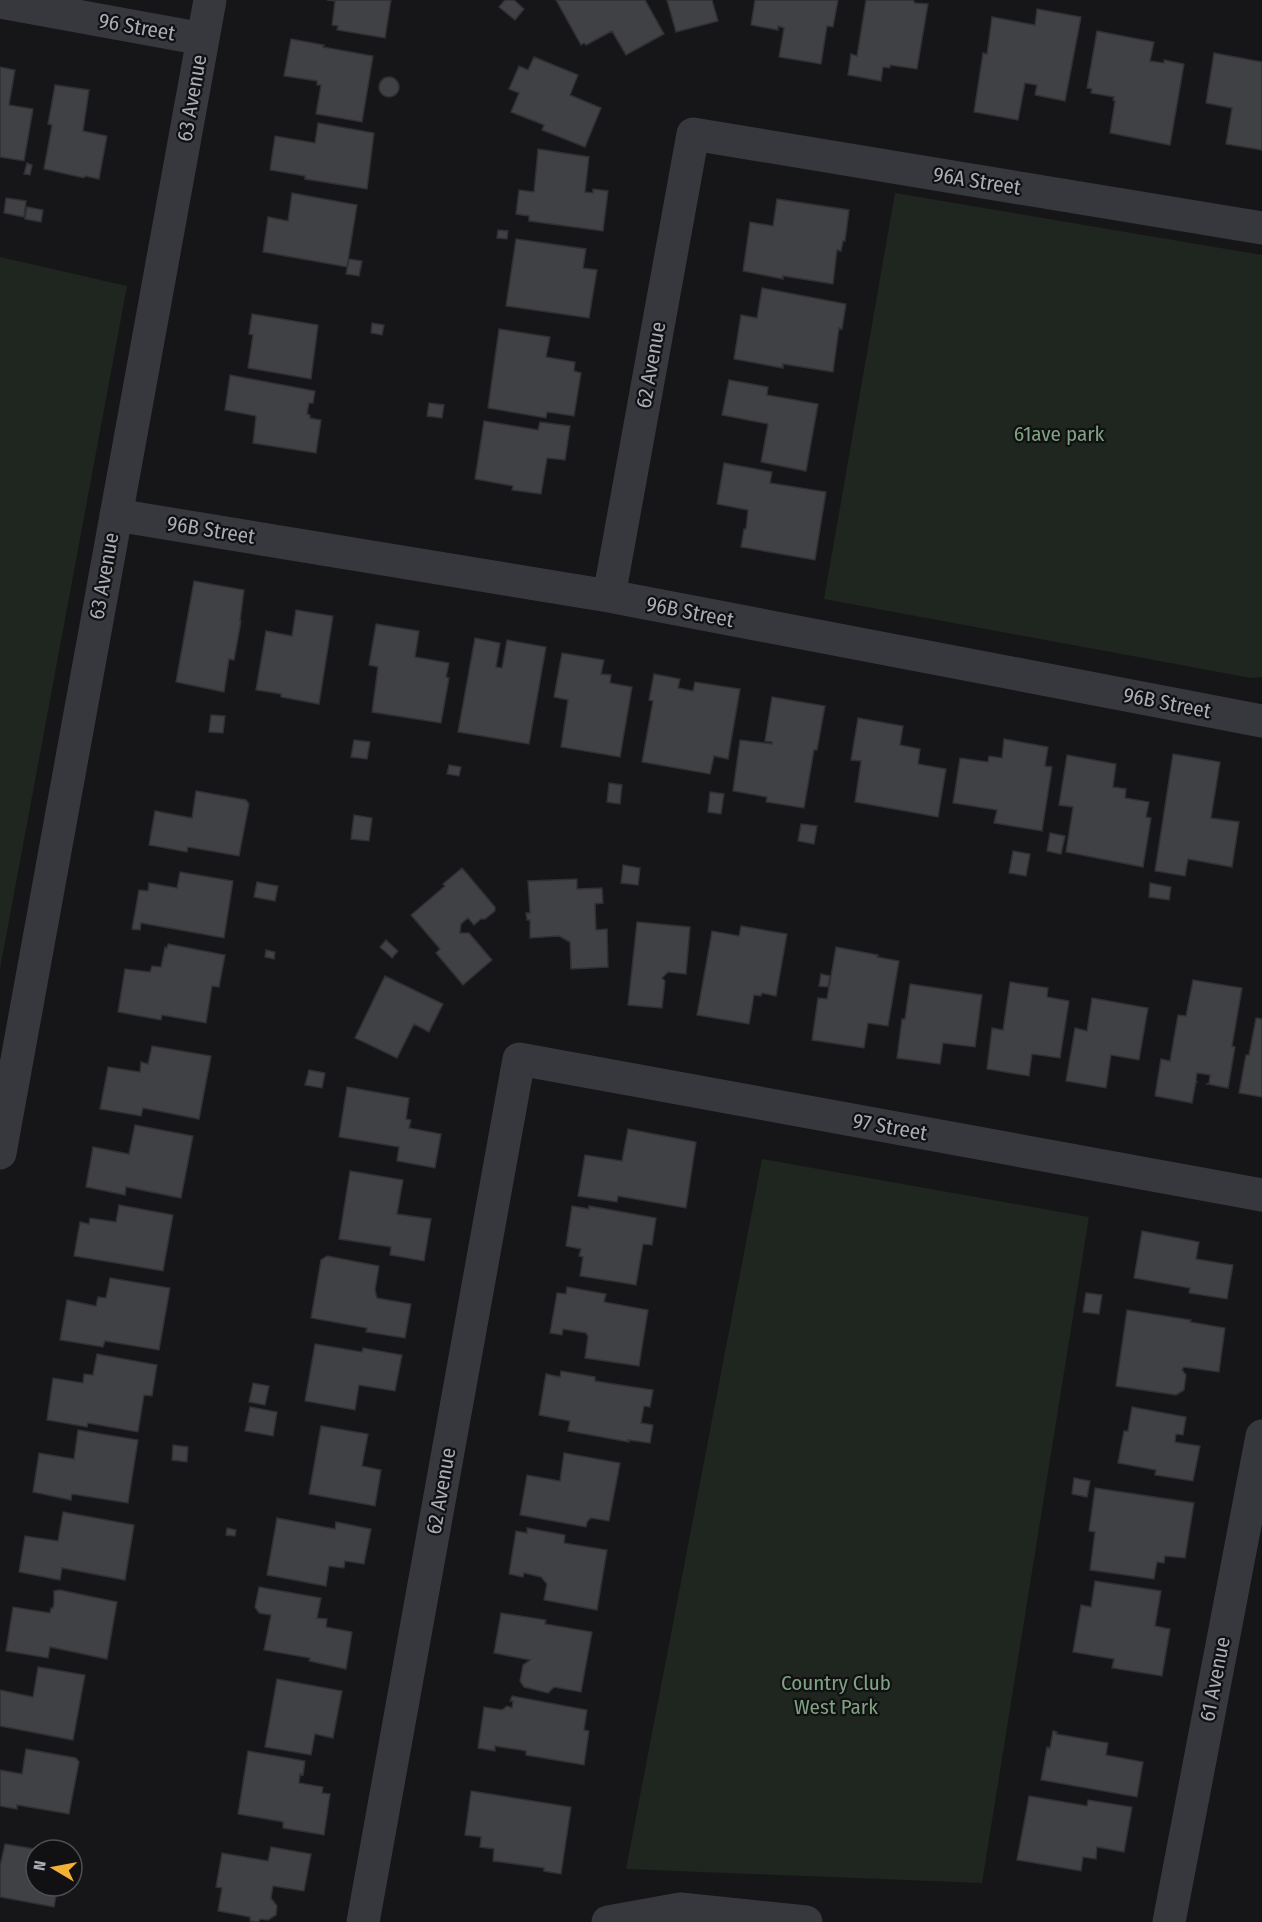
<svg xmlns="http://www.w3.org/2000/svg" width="1262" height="1922" font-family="'Fira Sans Condensed',sans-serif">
<rect width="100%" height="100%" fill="#161618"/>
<path fill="#1e261f" d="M895,193L1262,255V677L1251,678L824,599Z
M0,257L127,286L0,969Z
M762,1159L1089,1217L982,1883L626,1869Z"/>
<path fill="#404145" stroke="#303034" stroke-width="1.5" d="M327,0H391L385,38L337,30L338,26L332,25L335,1Z
M505,0H514L524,9L515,20L499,7Z
M556,0H645L664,34L626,55L612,31L586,45L584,43L581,45Z
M667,0H712L718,21L676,32Z
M755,0H838L833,27L827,26L821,64L779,57L784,28L778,26V30L751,25Z
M866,0H913L915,3L928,4L917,69L890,65V68L883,67L881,81L848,75L851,54L857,56Z
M1037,9L1081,17L1065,101L1035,95L1037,85L1025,83L1018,120L974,112L983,53L987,54L992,17L1035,25Z
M1097,31L1154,42L1150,61L1164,63V60L1184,64L1170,145L1110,133L1115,101L1113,100L1114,97L1091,93L1092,89L1087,88Z
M291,39L324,45L323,47L373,56L362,122L316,114L321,85H317V81L284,76Z
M1214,53L1262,62V150L1226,144L1232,108L1206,103Z
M534,57L578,75L570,95L601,108L585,147L542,130L544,125L511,112L519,93L509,89L519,66L528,70Z
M0,67L15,70L9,105L33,109L24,161L0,157Z
M379 87a10 10 0 1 1 20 0a10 10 0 1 1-20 0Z
M55,85L89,90L83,131L107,136L99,179L85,176L84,178L44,169L52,125L48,124Z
M318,123L374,133L367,189L305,179V176L270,170L275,136L315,143Z
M538,149L589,157L585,192L593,193V189L608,191L603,231L529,221V216L516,214L519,190L534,192Z
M27,163L32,165L30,175L24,174Z
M292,193L357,205L347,267L263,252L268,217L288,221Z
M6,198L26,201L24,217L4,213Z
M777,199L849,210L845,241H843L841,251L837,250L833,284L783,276V279L743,271L750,222L773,226Z
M27,207L43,210L41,222L25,219Z
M498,230L508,231L507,239L497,238Z
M516,239L586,249L583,268L597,270L589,318L506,306Z
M349,259L362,261L359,276L346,274Z
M762,288L846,304L842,329L839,328L833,372L783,364V368L734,359L741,315L757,318Z
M252,314L318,325L311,379L248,368L253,335L249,334Z
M372,323L384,325L382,335L371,333Z
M499,329L550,337L546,357L575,362L574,371L581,373L574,416L547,412L546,418L488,408Z
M230,375L315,391L313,403H309L307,414L310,415V418L321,420L316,453L253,443L256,416L225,410Z
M729,380L768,387L767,395L818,404L806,471L761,462L768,424L722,415Z
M429,403L444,405L442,418L427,416Z
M484,421L538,430L540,422L570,426L565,460L547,458L541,494L512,490L513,486L475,479Z
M724,463L772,472L770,483L826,492L815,560L741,547L744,529H746L748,510L717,504Z
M194,581L244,590L240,621H241L234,660L229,659L224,692L176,682Z
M296,610L333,616L319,704L281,697V694L256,690L266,631L292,636Z
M376,624L419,631L415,657L449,663L446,677L449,678L441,723L372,712L378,667L369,665Z
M475,638L500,643L496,667L502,668L507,640L546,647L529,744L458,732Z
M562,653L604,660L601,674L611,675L610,683L632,687L620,757L561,747L568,700L554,697Z
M654,674L680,679L678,688L693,691L695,682L740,689L728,759L714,756L710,774L642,762L653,701L649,700Z
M772,697L825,706L817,750H814L804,808L766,802L767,797L733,791L740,740L772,744V742L765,741Z
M211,715L225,716L223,733L209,732Z
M858,718L903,726L900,745L920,749L918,764L946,769L938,817L855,802L861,761L851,760Z
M1004,739L1048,747L1045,766L1052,767L1042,831L994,823L997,810L953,803L960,758L988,762L989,756L1002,758Z
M354,740L370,742L367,759L351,757Z
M1173,754L1220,762L1211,818L1239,822L1232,867L1188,859L1185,876L1155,871Z
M1067,755L1116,764L1113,787L1126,789L1125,798L1149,802L1146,817L1151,818L1143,867L1066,852L1073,807L1059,805Z
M449,765L461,767L459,776L447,774Z
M609,783L622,785L620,804L607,802Z
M196,791L246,800L249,804L239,856L188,847L187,852L149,845L155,811L192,818Z
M710,792L724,794L721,814L708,812Z
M354,815L372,818L369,841L351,839Z
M801,824L817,826L814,844L798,841Z
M1050,833L1065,836L1061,854L1047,851Z
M1013,851L1030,854L1026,876L1009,873Z
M623,865L640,868L638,885L621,883Z
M462,868L495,907V911L485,919H481L474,925L468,918L461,924L460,933H469L492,960L463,985L436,953L440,949L411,915L445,886L443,884Z
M180,872L233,881L224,938L141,923L140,930L132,929L139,890L148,891L149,883L177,888Z
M577,879V889L602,888L603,903L595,904L596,930L607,929L608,967L571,969L570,942L559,936L530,938V920H527L526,913H530L528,881Z
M257,882L278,886L275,901L254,897Z
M1150,883L1171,887L1169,900L1149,897Z
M637,922L690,927L686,974L668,972L662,978L665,981L662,1008L628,1005Z
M741,926L787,934L776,996L762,993L761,996L754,995L749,1024L697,1015L712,931L739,936Z
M386,940L398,951L392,958L380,947Z
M168,944L225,955L219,987L212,986L206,1023L162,1015L161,1020L118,1012L125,969L150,972L152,966L161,967L165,947L167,948Z
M836,947L878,955L877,957L899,961L888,1026L868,1023L864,1048L812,1040L818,998L827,999Z
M266,950L275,952L274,959L265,957Z
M821,974L830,976L828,987L819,986Z
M385,976L443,1004L429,1032L414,1024L397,1058L355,1038Z
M1193,980L1242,988L1232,1046L1235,1047L1228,1088L1207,1084L1209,1083L1210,1075L1197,1073L1196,1080L1197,1082H1196L1192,1103L1155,1096L1161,1059L1170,1061L1178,1015L1186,1016Z
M1010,982L1048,988L1047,997L1069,1001L1060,1058L1032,1054L1029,1076L987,1069L992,1028L1003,1030Z
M910,984L982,995L975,1047L943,1043L940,1064L897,1058L902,1019H905Z
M1092,998L1148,1008L1139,1060L1111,1055L1106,1088L1066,1081L1075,1028L1087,1031Z
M1256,1018L1262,1019V1097L1239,1093L1246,1055H1249Z
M152,1046L211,1056L199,1119L143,1108L141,1116L100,1109L108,1067L140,1072L141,1062L148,1064Z
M309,1070L325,1073L322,1088L305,1085Z
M347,1087L409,1098L406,1119L411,1120L409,1128L441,1134L435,1168L397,1161L399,1147L339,1137Z
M135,1125L193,1136L181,1198L126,1187L125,1195L86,1187L93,1147L129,1154Z
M628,1129L696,1142L686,1208L618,1196L617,1202L578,1196L585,1155L622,1161Z
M350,1171L403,1180L397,1214L431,1219L424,1261L390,1255L391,1247L339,1239Z
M119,1205L173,1215L163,1271L74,1256L80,1222L89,1224L90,1218L116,1222Z
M572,1206L589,1209V1206L656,1218L652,1245L643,1244L636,1285L580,1276L583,1257L579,1256L581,1249L566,1246Z
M1142,1231L1199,1242L1196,1259L1233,1265L1227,1299L1189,1293L1190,1288L1134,1278Z
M327,1256L379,1266L375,1290L377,1298L411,1304L405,1338L366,1332L367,1328L311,1318L321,1260Z
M110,1278L170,1288L159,1350L105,1341L103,1347L60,1340L67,1300L96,1306L98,1297L106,1298Z
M567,1287L606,1294L604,1302L648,1310L639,1366L585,1358L588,1337L586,1333L563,1329L562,1335L550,1333L557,1293L566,1294Z
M1086,1293L1102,1295L1099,1314L1083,1312Z
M1127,1310L1191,1320L1190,1322L1225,1328L1219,1372L1184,1367L1182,1370L1186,1375L1184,1390L1176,1395L1116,1386Z
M315,1344L362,1352L363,1348L402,1355L395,1391L359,1385L355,1410L305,1401Z
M97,1354L157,1365L152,1396L144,1395L138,1432L88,1423L87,1427L47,1420L53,1378L83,1383L84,1374L93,1375Z
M561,1371L595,1377V1381L653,1390L650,1407L644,1406L641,1423L653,1425L650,1443L628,1440L629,1442L568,1431L570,1421L539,1415L546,1374L560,1377Z
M253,1383L269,1386L265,1405L249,1402Z
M250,1407L277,1412L273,1436L245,1431Z
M1132,1407L1186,1417L1183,1435L1176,1434L1175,1442L1200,1446L1193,1481L1155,1475L1156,1470L1118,1463L1124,1431H1128Z
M321,1426L368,1434L362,1466L381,1470L375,1506L309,1494Z
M78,1430L138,1440L128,1503L72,1494L71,1500L33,1492L39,1453L74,1459Z
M173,1445L188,1447L187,1462L172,1460Z
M564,1453L620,1463L609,1521L591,1518L587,1522L586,1527L520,1515L527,1475L560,1481Z
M1074,1478L1090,1481L1087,1497L1072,1494Z
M1095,1488L1194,1503L1185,1558L1165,1556L1164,1563L1157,1562L1154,1579L1090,1570L1095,1532L1089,1531Z
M63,1512L134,1525L125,1580L62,1568L60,1580L19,1572L25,1536L58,1541Z
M277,1518L335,1529L336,1522L371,1529L364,1564L345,1561L344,1568L329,1566L326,1586L267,1575Z
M227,1528L236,1530L235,1536L226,1535Z
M527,1528L565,1535L564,1543L607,1550L597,1610L544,1600L547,1584L541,1577L524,1573L523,1577L509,1574L516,1531L527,1533Z
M1095,1581L1161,1591L1155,1626L1170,1629L1162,1676L1112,1668L1114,1659L1073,1652L1081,1605L1091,1607Z
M259,1587L321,1598L317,1618L327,1619L326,1627L352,1632L346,1669L309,1661L310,1658L264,1650L271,1615L259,1613L255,1607Z
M60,1590L117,1602L107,1659L50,1647L48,1658L6,1651L13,1607L50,1613L51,1608H53L54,1603V1591Z
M501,1613L546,1620L545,1624L592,1632L581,1692L554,1687L548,1693L524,1687L520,1681L523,1665L530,1660L494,1653Z
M38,1667L85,1675L73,1740L0,1726V1690L33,1697Z
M277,1679L342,1691L333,1738L315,1734L311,1755L265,1747Z
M512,1696L587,1710L584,1730L589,1731L584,1765L526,1755V1751L495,1746V1751L478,1748L484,1707L502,1710L507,1706L512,1708L513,1701H510Z
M1053,1731L1057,1732L1056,1734L1108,1743L1106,1755L1143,1762L1137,1797L1041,1780L1047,1747L1050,1748Z
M26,1749L76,1758L79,1762L69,1814L17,1805V1809L0,1806V1770L22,1774Z
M248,1751L305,1761L303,1775L300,1774L299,1783L323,1787L322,1793L330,1794L324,1835L283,1828V1822L238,1814Z
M471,1791L571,1807L561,1874L544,1871V1868L493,1861L494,1849L480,1847L481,1837L465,1835Z
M1029,1796L1087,1806L1088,1800L1132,1807L1124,1852L1097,1847L1096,1859L1083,1857L1081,1871L1017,1860Z
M5,1844L41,1850H36V1886H58L54,1907L0,1897V1866Z
M271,1847L311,1854L304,1891L273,1886L271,1898L277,1906L276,1915L268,1920L260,1919L259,1922L250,1921V1917L218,1911L222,1888L216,1887L222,1853L268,1861Z"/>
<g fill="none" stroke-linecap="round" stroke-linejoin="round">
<path stroke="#37383d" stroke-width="33" d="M0,2L203,39
M116,515L609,596L1262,721
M609,596L693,134L1262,228
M0,1153L210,0
M363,1922L519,1059L1262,1195
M608,1922L680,1909L806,1922
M1169,1922L1262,1436"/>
</g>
<g text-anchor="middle" stroke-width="4.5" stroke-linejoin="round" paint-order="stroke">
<g font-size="21" fill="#a8adb8" stroke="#111113">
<text transform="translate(137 27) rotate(10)" y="7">96 Street</text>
<text transform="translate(192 98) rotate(-80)" y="7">63 Avenue</text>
<text transform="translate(977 181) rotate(9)" y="7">96A Street</text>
<text transform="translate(651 365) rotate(-80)" y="7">62 Avenue</text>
<text transform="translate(211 530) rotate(9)" y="7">96B Street</text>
<text transform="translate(104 576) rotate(-80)" y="7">63 Avenue</text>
<text transform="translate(690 612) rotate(11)" y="7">96B Street</text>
<text transform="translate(1167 703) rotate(11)" y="7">96B Street</text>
<text transform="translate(890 1127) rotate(10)" y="7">97 Street</text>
<text transform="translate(441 1491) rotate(-80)" y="7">62 Avenue</text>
<text transform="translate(1215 1679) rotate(-79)" y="7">61 Avenue</text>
</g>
<g font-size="21" fill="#7fa381" stroke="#111113">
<text x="1059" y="441">61ave park</text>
<text x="836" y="1690">Country Club<tspan x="836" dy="24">West Park</tspan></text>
</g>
</g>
<g transform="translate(54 1868) rotate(280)"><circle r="28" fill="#111113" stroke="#4d4f55" stroke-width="1.5"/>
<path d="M0-4.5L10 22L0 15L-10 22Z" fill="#f2b134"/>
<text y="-9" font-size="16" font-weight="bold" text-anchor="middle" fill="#a8adb8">N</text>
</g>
</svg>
